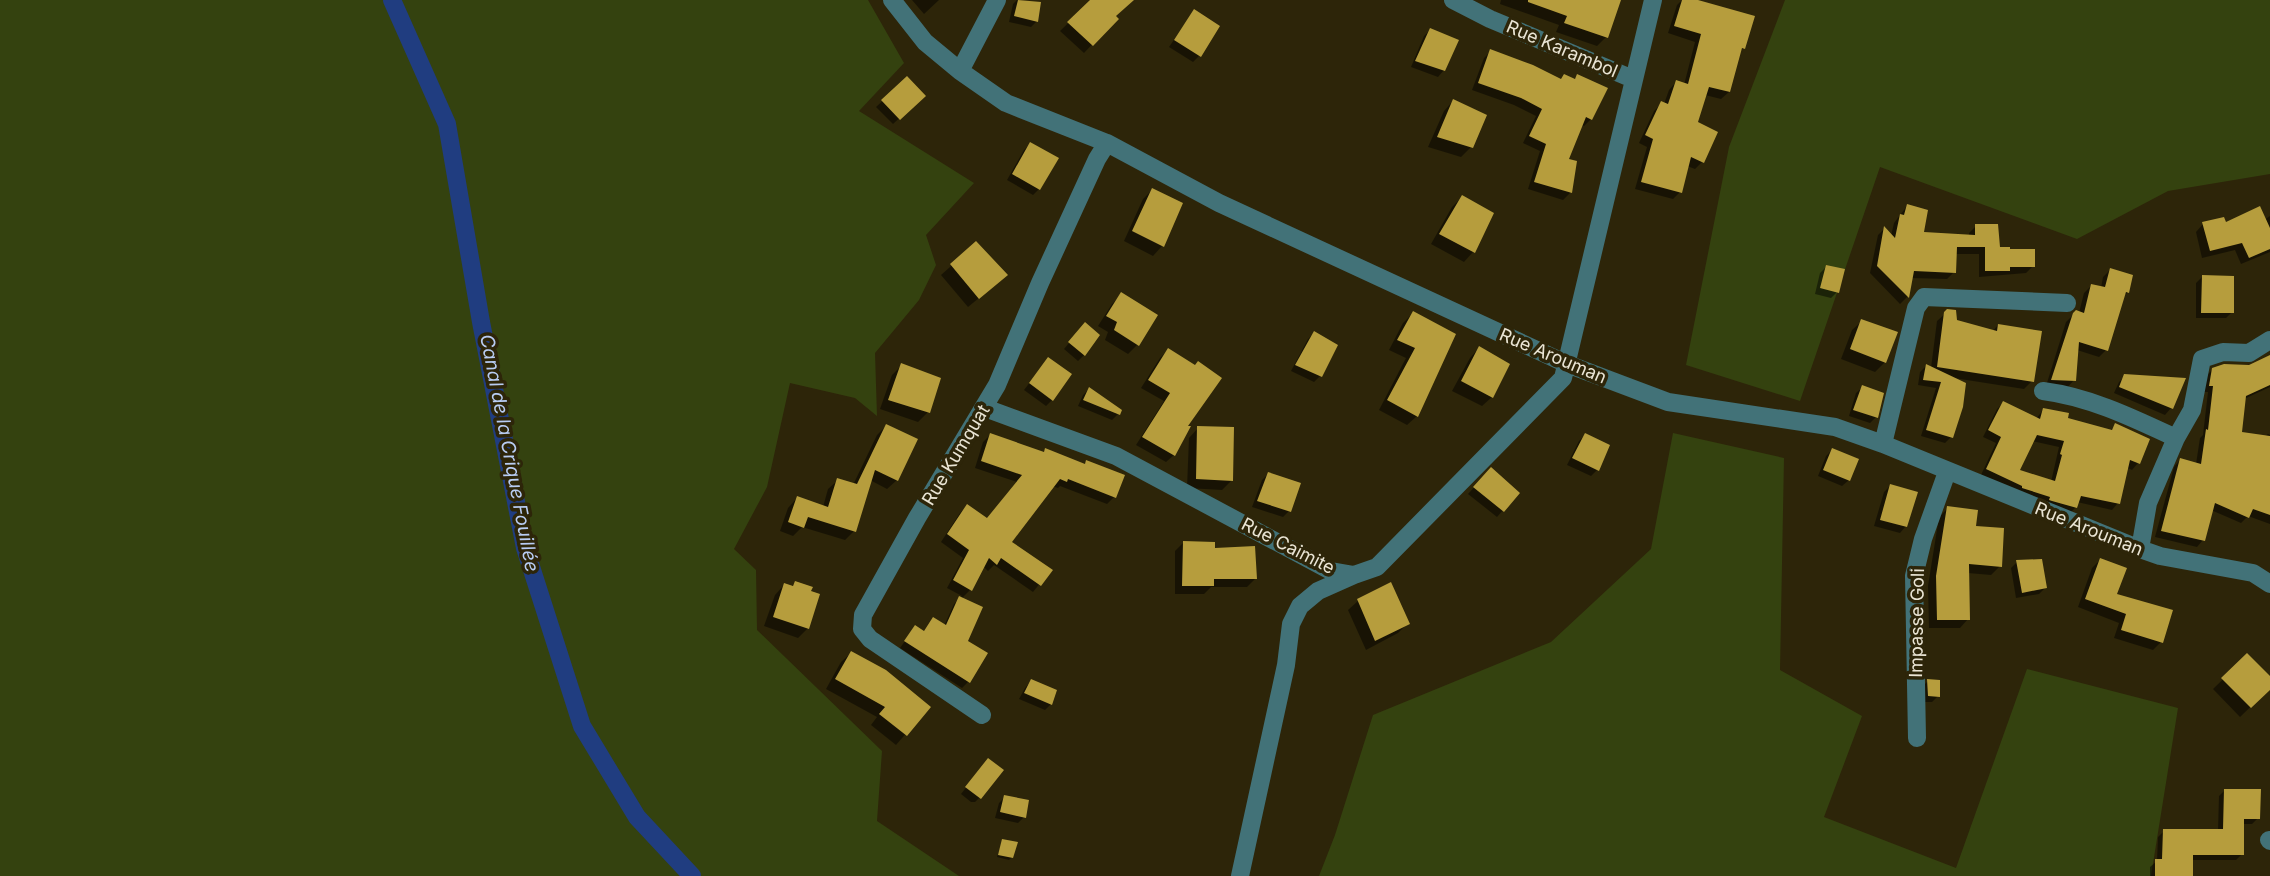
<svg xmlns="http://www.w3.org/2000/svg" width="2270" height="876" font-family="Inter,sans-serif">
<rect width="100%" height="100%" fill="#2d2509"/>
<path fill="#34420f" d="M0,0H868L904,63L859,111L974,183L926,235L936,265L919,300L875,353L877,416L855,398L790,383L767,487L734,549L756,570L757,630L882,751L877,821L959,876H0Z
M1785,0H2270V174L2168,191L2077,239L1880,167L1800,401L1686,365L1729,147Z
M1673,433L1784,458L1780,670L1862,716L1824,817L1956,868L2027,669L2178,708L2151,876H1319L1335,835L1373,715L1551,642L1651,549Z"/>
<path fill="#0007" fill-rule="evenodd" d="M912,0H939L924,14Z
M1017,0L1039,4L1037,21L1031,27L1009,22L1013,4Z
M1092,0H1132L1114,17L1116,19L1084,53L1060,31Z
M1501,0H1619L1606,37L1597,46L1556,32L1559,25L1500,4Z
M1682,0H1694L1743,48L1739,53L1729,92L1721,99L1705,95L1696,123L1702,162L1695,169L1687,166L1680,192L1673,199L1635,189L1647,147L1639,143L1654,111L1662,103L1664,104L1669,90L1676,82L1684,85L1695,42L1668,33L1677,5Z
M1194,11L1199,56L1193,62L1169,47Z
M1430,30L1444,70L1438,77L1411,67L1424,36Z
M1491,51L1560,81L1573,80L1578,76L1605,89L1591,119L1584,126L1581,125L1566,160L1575,162L1570,193L1563,200L1528,189L1540,151L1523,143L1536,116L1514,105L1472,90L1484,58Z
M907,78L923,96L893,124L876,107Z
M1453,101L1471,147L1461,157L1428,147L1444,111Z
M1030,144L1039,189L1033,195L1007,180L1024,150Z
M1152,190L1181,204L1162,246L1153,256L1124,241L1143,199Z
M1462,197L1491,214L1473,252L1464,262L1431,244L1452,207Z
M1907,206L1922,234L1969,236V233L1976,226L1998,249L2033,266L2026,273L1979,277V254H1955L1954,272L1947,279L1911,278L1907,297L1900,304L1870,273L1878,235L1884,229L1891,236L1894,223Z
M2270,216V252L2241,264L2235,250L2202,258L2196,232L2203,224L2224,225L2264,220Z
M976,244L996,284L968,307L941,275Z
M1826,267L1837,292L1831,298L1815,294L1820,273Z
M2110,270L2128,292L2122,297L2106,350L2099,357L2077,350L2074,380L2067,388L2046,386L2066,322L2076,312L2079,313L2084,293L2091,286L2101,288L2103,277Z
M2202,277L2232,312L2226,318H2196V283Z
M1121,295L1138,344L1128,354L1105,340L1108,332L1098,326L1112,304Z
M1948,311L1955,322L1992,332L1998,325L2032,381L2024,389L1954,378L1951,437L1945,443L1921,436L1936,388L1918,385L1920,372L1926,366L1931,368L1937,321Z
M1413,313L1453,335L1417,416L1407,425L1379,410L1406,358L1389,350L1403,323Z
M1862,321L1885,362L1875,372L1841,359L1852,330Z
M1079,331L1084,355L1078,361L1064,349Z
M1314,333L1336,346L1320,376L1314,382L1291,371L1308,339Z
M1479,348L1492,397L1482,406L1452,391L1470,358Z
M1168,350L1185,428L1174,455L1166,462L1136,445L1164,401L1141,388L1160,358Z
M2270,357V387L2244,399L2240,434L2264,437L2268,434L2270,435V524L2248,516L2241,523L2211,510L2203,540L2197,547L2155,537L2174,467L2180,460L2196,464L2200,438L2203,435L2208,392H2203L2206,376L2213,369L2249,367Z
M1048,359L1052,400L1046,406L1024,390Z
M902,365L938,379L928,412L918,422L880,409L892,375Z
M2125,376L2183,380L2171,408L2165,415L2114,393L2119,382Z
M1863,387L1876,417L1870,423L1849,416L1856,393Z
M1089,389L1118,414L1112,420L1078,406L1083,395Z
M2003,403L2036,419L2043,410L2066,419L2110,431L2116,425L2148,439L2138,463L2132,470L2126,467L2118,503L2112,510L2077,502L2076,507L2070,513L1981,475L1996,443L1983,437L1997,409ZM2032,441L2059,447L2051,482L2018,471Z
M886,426L897,480L887,489L870,480L854,531L845,540L802,527L793,536L780,531L788,508L797,498L823,507L828,489L838,480L853,485L877,435Z
M1198,428L1232,480L1222,490L1187,488L1189,438Z
M990,435L1043,453L1045,450L1114,497L1107,504L1060,486L1058,488L1052,486L1009,542L1050,571L1033,592L994,565L988,571L983,566L970,590L961,599L966,641L986,653L968,682L962,688L900,648L915,627L923,632L933,619L944,626L954,604L962,596L947,588L963,558L941,542L960,513L967,506L987,519L1017,482L975,468L983,442Z
M1585,435L1597,470L1591,476L1567,465L1579,441Z
M1832,450L1849,480L1842,486L1818,476L1826,456Z
M1491,469L1518,493L1497,517L1468,494Z
M1268,474L1289,511L1283,517L1252,507L1262,480Z
M1890,486L1906,526L1900,533L1874,526L1884,492Z
M1948,508L1974,528L2000,566L1991,575L1968,573V619L1960,628H1929L1928,586L1939,517Z
M1183,543L1255,579L1247,587H1211L1204,594H1175V551Z
M2100,560L2114,595L2161,642L2153,650L2114,638L2119,623L2078,607L2092,568Z
M2017,562L2045,588L2039,594L2016,598L2011,568Z
M795,583L808,628L798,638L764,626L775,595L784,585L791,587Z
M1390,585L1408,623L1398,633L1366,650L1348,610L1358,601Z
M851,653L929,707L896,745L871,725L877,717L826,689L841,662Z
M2247,656L2270,679V688L2240,717L2213,689Z
M1031,681L1051,704L1045,710L1019,699L1025,688Z
M1928,681L1938,696L1932,702H1922V687Z
M988,760L982,795L975,802H971L961,794Z
M2225,790L2258,818L2252,824H2242V854L2236,860H2191V876H2150V867L2157,861L2158,837L2164,831H2218L2219,796Z
M1005,797L1024,817L1018,823L995,818L999,803Z
M1003,841L1012,857L1009,860L997,857Z"/>
<g fill="none" stroke-linecap="round" stroke-linejoin="round">
<path stroke="#203d80" stroke-width="18" d="M392,0L447,124L481,322L525,548L582,726L637,817L692,876"/>
</g>
<path fill="#b69d3d" fill-rule="evenodd" d="M1018,0L1041,2L1038,22L1014,16Z
M1090,0H1134L1116,16L1119,19L1093,46L1067,22Z
M1528,0H1621L1608,38L1564,23L1567,16L1528,2Z
M1682,0H1698L1755,16L1745,49L1742,48L1730,92L1709,87L1698,122L1718,132L1704,163L1691,157L1682,193L1641,182L1653,139L1645,135L1661,101L1668,104L1676,80L1688,84L1701,34L1674,26Z
M1194,9L1220,26L1201,57L1174,40Z
M1430,28L1459,40L1445,71L1415,61Z
M1490,49L1533,65L1561,79L1564,74L1575,79L1577,74L1608,88L1592,120L1586,117L1569,159L1577,161L1572,193L1534,182L1546,144L1529,136L1542,109L1521,98L1478,83Z
M907,76L926,96L900,120L881,100Z
M1453,99L1487,115L1473,148L1437,137Z
M1030,142L1059,158L1040,190L1012,174Z
M1152,188L1183,203L1164,247L1132,231Z
M1462,195L1494,213L1475,253L1439,234Z
M1907,204L1928,210L1924,232L1975,235V224H1998L2000,247H2010V249H2035V267H2010V271H1985V247H1957L1956,273L1914,271L1909,298L1877,266L1884,226L1895,238L1900,214L1904,215Z
M2260,206L2270,228V249L2249,258L2242,243L2210,251L2202,222L2224,217L2226,222Z
M976,241L1008,275L979,299L950,264Z
M1826,265L1845,269L1839,293L1820,288Z
M2110,268L2133,275L2129,293L2126,292L2108,351L2079,342L2076,381L2051,380L2073,313L2076,310L2084,313L2091,284L2105,287Z
M2202,275L2234,276V313H2201Z
M1121,292L1158,315L1139,346L1114,330L1117,322L1106,316Z
M1947,309L1956,310L1957,320L1997,331L1998,324L2042,331L2034,382L1937,367L1944,312Z
M1413,311L1456,334L1418,417L1387,400L1415,348L1397,340Z
M1861,319L1898,332L1886,363L1850,349Z
M1085,322L1100,335L1085,356L1068,342Z
M1314,331L1338,345L1322,377L1295,365Z
M1479,346L1510,364L1493,398L1461,381Z
M1168,348L1195,365L1198,361L1222,378L1188,426H1191L1175,456L1142,437L1170,393L1148,380Z
M2270,355V385L2246,396L2242,432L2270,436V515L2253,509L2249,518L2215,503L2205,541L2161,531L2180,458L2201,464L2206,429L2208,430L2213,386H2209L2212,368L2224,364L2249,365Z
M1048,357L1072,374L1053,401L1029,383Z
M901,363L941,378L930,413L888,400Z
M1926,364L1966,383L1963,407L1953,438L1926,430L1941,382L1923,380Z
M2124,374L2186,378L2173,409L2119,387Z
M1862,385L1884,393L1878,418L1853,410Z
M1089,387L1122,410L1120,415L1083,400Z
M2003,401L2040,419L2043,408L2069,413L2068,418L2112,430L2115,423L2150,439L2140,464L2130,460L2120,504L2081,496L2077,508L2052,501L2049,500L2050,497L2022,488V486L1986,469L2001,437L1988,430ZM2037,435L2064,441L2060,454L2062,455L2055,481L2020,470Z
M886,424L918,439L898,481L875,470L856,532L808,517L804,528L788,522L797,496L828,507L837,478L857,484Z
M1197,426L1234,427L1233,481L1196,479Z
M990,433L1044,452L1045,448L1085,464L1086,460L1125,475L1116,498L1068,479L1067,482L1060,479L1012,542L1053,570L1041,586L1001,558L997,565L989,558L972,591L953,580L969,550L947,534L967,504L987,518L1022,475L981,461Z
M1585,433L1610,445L1599,471L1572,458Z
M1832,448L1859,459L1850,481L1823,470Z
M1491,467L1520,493L1504,512L1473,487Z
M1268,472L1301,483L1291,512L1257,501Z
M1890,484L1918,492L1907,527L1880,520Z
M1947,506L1978,510L1976,526L2004,528L2002,567L1969,564L1970,620H1937L1936,576Z
M1183,541L1215,542V548L1255,546L1257,579H1214V586H1182Z
M2100,558L2127,568L2117,594L2173,610L2163,643L2121,630L2126,614L2085,599Z
M2042,559L2047,588L2022,593L2016,560Z
M795,581L813,587L811,591L820,594L809,629L773,617L784,583L793,586Z
M1391,582L1410,624L1375,641L1357,599Z
M959,596L983,607L968,641L988,653L970,683L904,641L915,625L924,631L933,617L946,625Z
M851,651L886,670L931,707L907,736L879,714L885,707L835,679Z
M2247,653L2270,676V690L2251,708L2221,678Z
M1031,679L1057,690L1052,705L1024,693Z
M1927,679L1940,680V697L1928,696Z
M988,758L1004,770L981,799L965,787Z
M2224,789H2261L2260,819H2244V855H2193V876H2155V859H2162L2163,829H2223Z
M1004,795L1029,800L1026,818L1000,812Z
M1002,839L1018,842L1013,858L998,855Z"/>
<g fill="none" stroke-linecap="round" stroke-linejoin="round">
<path stroke="#427278" stroke-width="18" d="M892,0L925,42L960,71L1006,103L1107,143L1219,203L1567,364L1668,402L1835,427L1883,444L2140,549L2160,556L2253,573L2270,584
M1453,0L1490,19L1633,79
M960,71L997,0
M2043,391C2090,397 2133,418 2176,438
M985,408L1116,456L1331,571L1354,575L1377,567L1563,378L1653,0
M1883,444L1916,308L1924,297L2067,303
M2140,549L2148,503L2176,438L2192,410L2202,359L2223,352L2249,353L2270,340
M982,715L870,639L862,629L863,615L917,518L997,385L1040,283L1097,159L1107,143
M1917,738L1914,576L1923,539L1947,472
M2269,840L2270,841
M1240,876L1286,665L1291,624L1300,606L1318,591L1354,575"/>
</g>
<g text-anchor="middle" stroke-width="7" stroke-linejoin="round" paint-order="stroke">
<g font-size="18" fill="#eae5d5" stroke="#2d2509">
<text transform="translate(1562 49) rotate(23)" y="6">Rue Karambol</text>
<text transform="translate(1553 356) rotate(23)" y="6">Rue Arouman</text>
<text transform="translate(956 455) rotate(-59)" y="6">Rue Kumquat</text>
<text transform="translate(2089 529) rotate(22)" y="6">Rue Arouman</text>
<text transform="translate(1288 546) rotate(27)" y="6">Rue Caimite</text>
<text transform="translate(1917 623) rotate(-89)" y="6">Impasse Goli</text>
</g>
<g font-size="19" font-style="italic" fill="#b8ccf3" stroke="#2d2509">
<text transform="translate(510 453) rotate(79)" y="7">Canal de la Crique Fouillée</text>
</g>
</g>
</svg>
